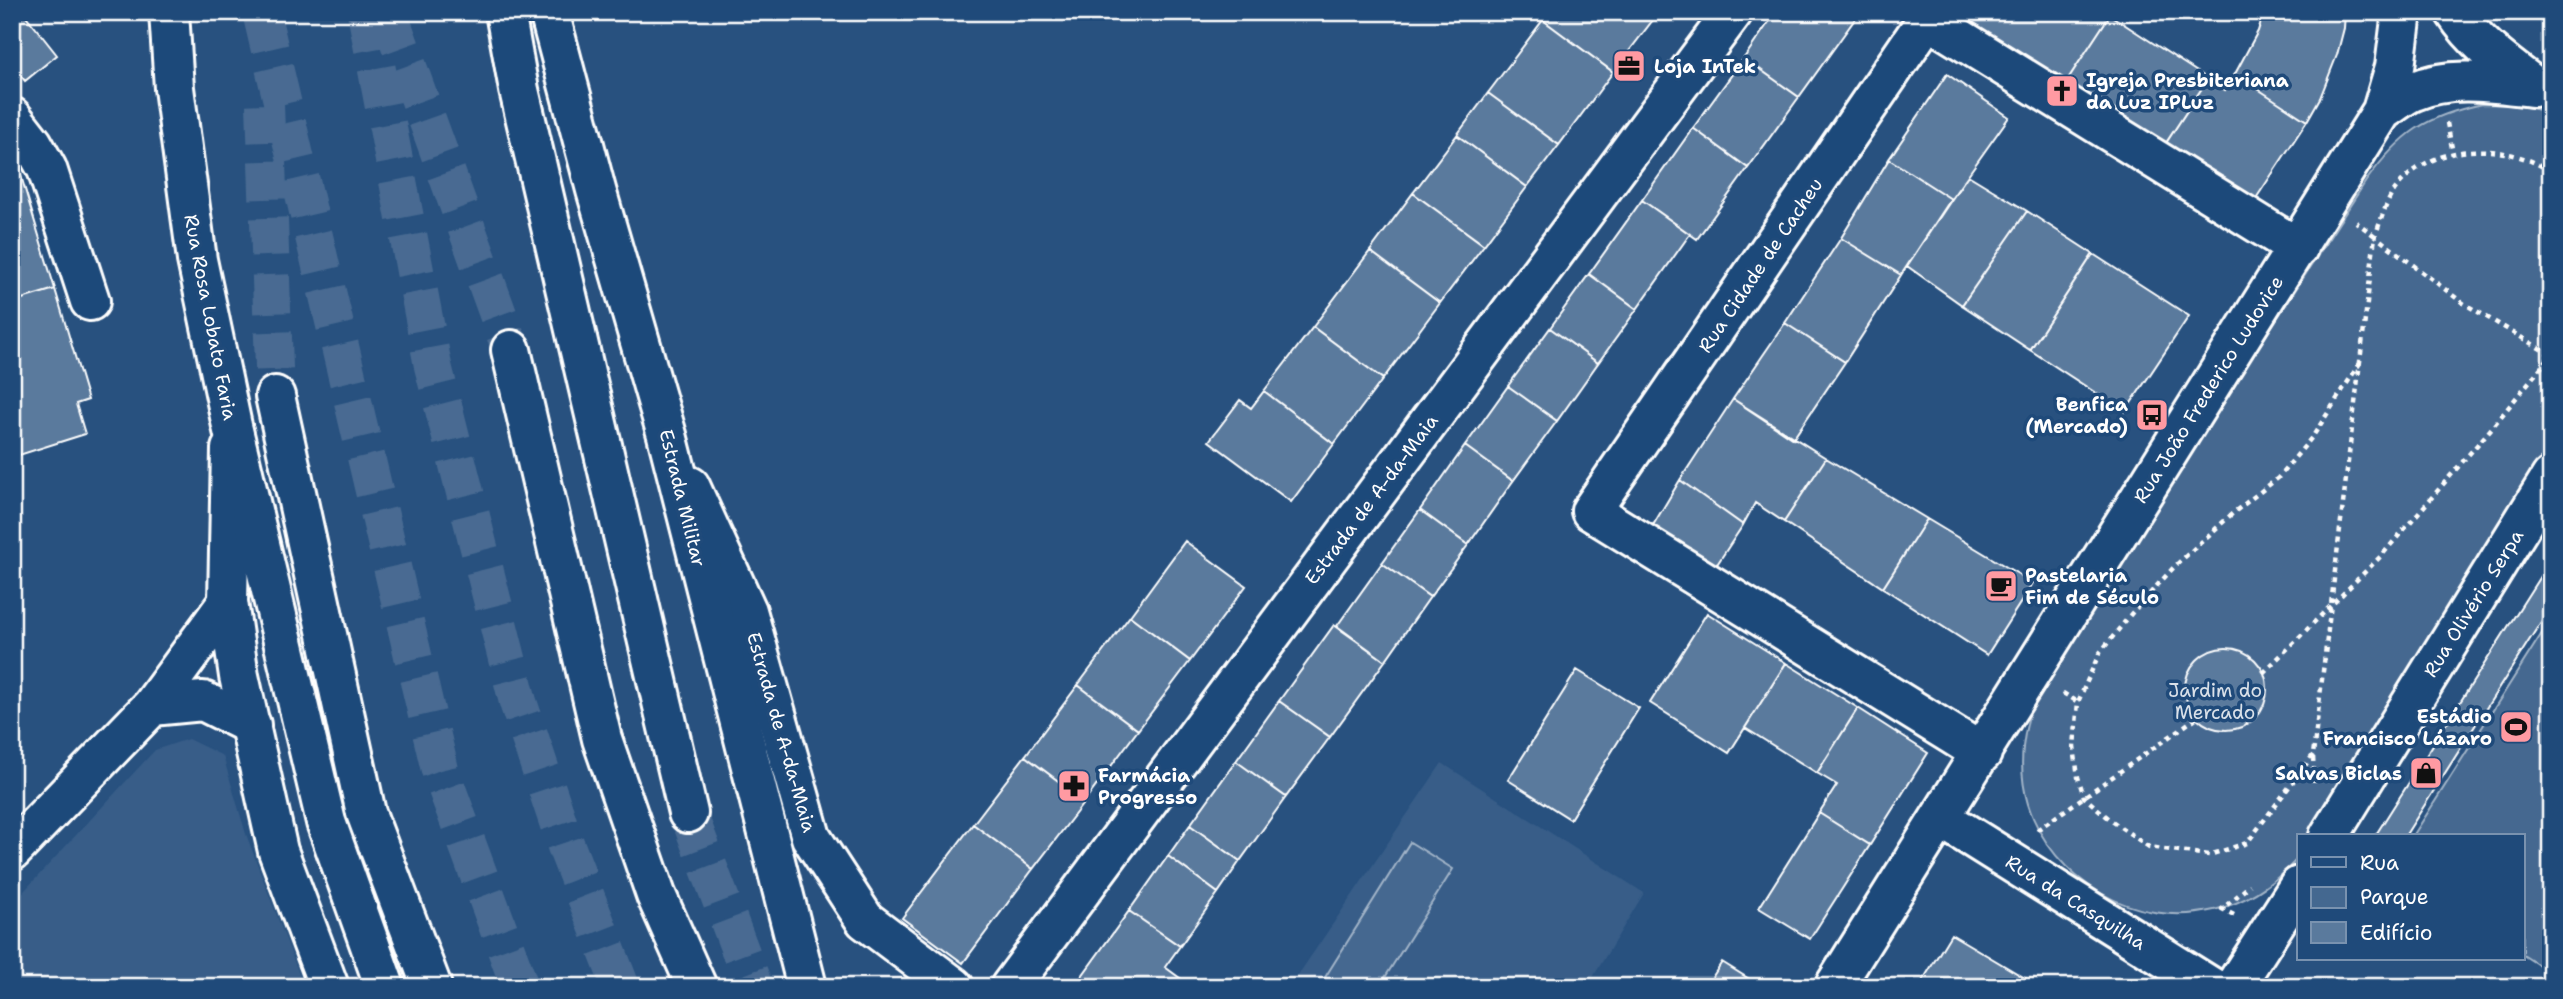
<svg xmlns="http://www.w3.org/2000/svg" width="2563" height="999" font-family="'Shantell Sans',sans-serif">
<rect width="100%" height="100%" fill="#28517f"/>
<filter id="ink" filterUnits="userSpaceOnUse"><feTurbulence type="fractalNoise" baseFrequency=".0143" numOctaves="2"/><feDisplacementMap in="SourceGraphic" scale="14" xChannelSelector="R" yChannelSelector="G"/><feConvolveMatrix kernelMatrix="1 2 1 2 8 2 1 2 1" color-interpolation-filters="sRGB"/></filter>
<g filter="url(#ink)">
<path fill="#375d88" d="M188,739L223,756L246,834L304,987H12V904L155,750Z
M1442,763L1644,893L1587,987H1290Z"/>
<path fill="#446890" stroke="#a2b4c8" stroke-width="2" d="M2483,104L2519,105L2551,113V452L2314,836H2299V857C2276,882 2248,902 2214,910C2136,929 2052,881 2028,804C2016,765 2024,727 2037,689L2366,181C2401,133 2425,116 2483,104Z
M2551,619V973L2523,955V836H2413Z
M1410,842L1453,869L1379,987H1319Z"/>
<path fill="#5a7a9d" stroke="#fff" stroke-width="2" d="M12,12H23L57,55L25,81L12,65Z
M1549,12H1659L1613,72L1543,20Z
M1776,12H1860L1799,97L1744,58Z
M1978,12H2107L2110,15L2064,85L1971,24Z
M2264,12H2345L2344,28L2337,55L2320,98L2307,121L2235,74L2258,31Z
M2110,15L2208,79L2162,149L2064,85Z
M1543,20L1613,72L1559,145L1488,93Z
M1744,58L1799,97L1748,168L1693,128Z
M1947,74L2009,117L1951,199L1889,159Z
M2235,74L2307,121L2251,206L2162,149L2208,79L2225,90Z
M1488,93L1559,145L1527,187L1457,135Z
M1693,128L1748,168L1697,239L1642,200Z
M1457,135L1527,187L1484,245L1413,193Z
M1889,159L1951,199L1901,275L1841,238Z
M1968,175L2027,211L1962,305L1907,266Z
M21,176L55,289L12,302V179Z
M1413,193L1484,245L1440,303L1370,251Z
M1642,200L1690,234L1637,309L1589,274Z
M2027,211L2093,254L2030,350L1962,305Z
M1841,238L1901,275L1845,362L1785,323Z
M1370,251L1440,303L1383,379L1313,327Z
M2093,254L2189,316L2125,412L2030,350Z
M1589,274L1637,309L1598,363L1550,328Z
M55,289L88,400L76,404L85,434L13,457L12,302Z
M1785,323L1845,362L1793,439L1733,399Z
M1313,327L1383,379L1334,444L1264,391Z
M1550,328L1598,363L1557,421L1508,386Z
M1508,386L1557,421L1513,481L1465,446Z
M1264,391L1334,444L1291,502L1209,441L1240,400L1251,408Z
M1733,399L1826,458L1784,522L1755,503L1743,525L1680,480Z
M1465,446L1513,481L1468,545L1420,510Z
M1826,458L1927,519L1883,588L1784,522Z
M1680,480L1743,525L1710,575L1646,537Z
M1420,510L1468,545L1430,597L1382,563Z
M1927,519L2033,583L1987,655L1883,588Z
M1185,541L1246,586L1190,661L1130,616Z
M2551,559V606L2405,836H2375Z
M1382,563L1430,597L1385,661L1337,626Z
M1707,613L1786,663L1729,753L1650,703Z
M1130,616L1190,661L1138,730L1078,685Z
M1334,625L1385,661L1330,737L1279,701Z
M2185 689a41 41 0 1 1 82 0a41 41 0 1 1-82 0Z
M1786,663L1858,708L1817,773L1745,728Z
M1577,670L1639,708L1570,819L1508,780Z
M1078,685L1138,730L1085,801L1025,756Z
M1279,701L1330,737L1286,797L1236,761Z
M1858,708L1928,753L1870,845L1819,813L1837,785L1817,773Z
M1025,756L1085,801L1033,869L973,824Z
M1236,761L1286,797L1240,861L1190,825Z
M1819,813L1870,845L1810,939L1759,908Z
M973,824L1033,869L963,963L902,918Z
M1190,825L1240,861L1218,893L1168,856Z
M1168,856L1218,893L1180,946L1129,911Z
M1129,911L1180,946L1165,967L1192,987H1074Z
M1951,934L2040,987H1923L1920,985Z
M1722,962L1762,987H1706Z"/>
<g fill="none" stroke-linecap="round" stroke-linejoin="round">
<path stroke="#486b92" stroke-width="38" stroke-dasharray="38 19" stroke-linecap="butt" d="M261,12L440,770L520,987
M366,12L433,366L518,702L566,846L621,987
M388,12L511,350
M265,104L275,396
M688,813L754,987"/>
<defs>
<path id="minor" d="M1932,12L1591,511L1982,753
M2455,12C2475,43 2505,64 2534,86
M1928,19L2298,248
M2382,111C2392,105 2403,95 2414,91C2451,75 2495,83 2534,87
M12,117L33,144L47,169L90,301
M690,486L747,611L811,837L865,920L954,987
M152,706L203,701L251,725
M1941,818L2211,987
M2329,836L2551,477
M12,851L152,706L228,602
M1010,987L1733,12
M1834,987L2382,111L2395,67L2402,12
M2234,987L2299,886"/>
<path id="tertiary" d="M231,449L228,602L239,676L278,851L329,987"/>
<path id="secondary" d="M169,12L174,88L197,260L232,426L326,822L385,987
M549,12L596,190L667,435L807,987"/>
<path id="trunk" d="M505,12L519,90L688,813
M511,350L602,739L656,895L697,987
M275,396L366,813L432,987"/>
</defs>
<use href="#minor" stroke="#fff" stroke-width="44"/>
<use href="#tertiary" stroke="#fff" stroke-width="44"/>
<use href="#secondary" stroke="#fff" stroke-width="44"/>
<use href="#trunk" stroke="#fff" stroke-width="44"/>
<path stroke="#fff" stroke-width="4.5" stroke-dasharray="5 5" stroke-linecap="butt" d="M2447,123L2453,153
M2263,673L2382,555L2490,430L2551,355L2463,303L2375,236C2381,221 2386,200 2397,187C2433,142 2506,141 2551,172
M2063,693L2078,702
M2313,755L2247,843L2209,855L2149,847L2112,821L2084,797L2078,777L2074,747L2078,702L2099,654L2131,614L2175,566L2233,513L2278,478L2313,436L2360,363
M2314,782L2313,755L2375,236L2356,222
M2037,830L2196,718
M2234,915L2222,909L2250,885"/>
<use href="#minor" stroke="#1f4a7a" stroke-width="38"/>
<use href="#tertiary" stroke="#1f4a7a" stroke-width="38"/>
<use href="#secondary" stroke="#1f4a7a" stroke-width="38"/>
<use href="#trunk" stroke="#1f4a7a" stroke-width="38"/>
</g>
</g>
<defs>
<symbol id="office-square" viewBox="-11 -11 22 22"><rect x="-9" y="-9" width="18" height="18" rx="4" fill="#ff9aa2" stroke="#1f4a7a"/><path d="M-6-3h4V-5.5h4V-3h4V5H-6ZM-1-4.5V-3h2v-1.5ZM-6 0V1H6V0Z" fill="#111"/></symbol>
<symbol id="church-square" viewBox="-11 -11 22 22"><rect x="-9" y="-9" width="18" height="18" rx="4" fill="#ff9aa2" stroke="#1f4a7a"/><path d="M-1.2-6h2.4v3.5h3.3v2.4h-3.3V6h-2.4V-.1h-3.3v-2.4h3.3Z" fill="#111"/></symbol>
<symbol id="bus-square" viewBox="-11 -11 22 22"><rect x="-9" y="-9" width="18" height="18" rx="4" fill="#ff9aa2" stroke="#1f4a7a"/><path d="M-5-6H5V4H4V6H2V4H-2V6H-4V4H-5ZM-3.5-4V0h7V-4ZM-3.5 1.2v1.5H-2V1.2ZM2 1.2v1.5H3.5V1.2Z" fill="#111"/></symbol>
<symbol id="cafe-square" viewBox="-11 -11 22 22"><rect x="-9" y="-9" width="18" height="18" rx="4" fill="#ff9aa2" stroke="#1f4a7a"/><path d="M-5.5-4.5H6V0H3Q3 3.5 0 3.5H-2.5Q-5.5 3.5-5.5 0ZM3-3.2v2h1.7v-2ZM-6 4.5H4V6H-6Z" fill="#111"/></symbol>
<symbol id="stadium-square" viewBox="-11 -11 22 22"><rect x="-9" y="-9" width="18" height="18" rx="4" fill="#ff9aa2" stroke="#1f4a7a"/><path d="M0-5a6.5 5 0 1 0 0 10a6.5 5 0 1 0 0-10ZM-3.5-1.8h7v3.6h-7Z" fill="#111"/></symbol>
<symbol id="shop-square" viewBox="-11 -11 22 22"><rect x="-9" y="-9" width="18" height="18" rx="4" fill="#ff9aa2" stroke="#1f4a7a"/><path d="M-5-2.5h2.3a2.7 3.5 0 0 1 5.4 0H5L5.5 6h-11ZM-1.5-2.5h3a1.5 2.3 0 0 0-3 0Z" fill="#111"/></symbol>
<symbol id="pharmacy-square" viewBox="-11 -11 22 22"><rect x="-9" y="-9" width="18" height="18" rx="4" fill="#ff9aa2" stroke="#1f4a7a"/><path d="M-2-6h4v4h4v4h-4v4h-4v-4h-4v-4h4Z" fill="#111"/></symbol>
</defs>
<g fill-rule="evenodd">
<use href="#office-square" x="1610" y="47" width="38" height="38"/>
<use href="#church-square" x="2043" y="72" width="38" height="38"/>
<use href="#bus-square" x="2133" y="396" width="38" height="38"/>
<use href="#cafe-square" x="1982" y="567" width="38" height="38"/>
<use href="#stadium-square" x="2497" y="708" width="38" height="38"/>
<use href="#shop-square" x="2407" y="754" width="38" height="38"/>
<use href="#pharmacy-square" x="1055" y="767" width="38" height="38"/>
</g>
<g text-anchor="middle" stroke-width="7" stroke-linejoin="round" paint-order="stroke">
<g font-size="19" font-weight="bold" fill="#fff" stroke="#1f4a7a" text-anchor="start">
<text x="1654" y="73">Loja InTek</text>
<text x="2086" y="87">Igreja Presbiteriana<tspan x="2086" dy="22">da Luz IPLuz</tspan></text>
<text x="2128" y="411" text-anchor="end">Benfica<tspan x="2128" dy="22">(Mercado)</tspan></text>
<text x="2025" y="582">Pastelaria<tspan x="2025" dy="22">Fim de Século</tspan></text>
<text x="2492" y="723" text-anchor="end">Estádio<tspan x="2492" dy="22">Francisco Lázaro</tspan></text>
<text x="2402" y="780" text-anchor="end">Salvas Biclas</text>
<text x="1098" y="782">Farmácia<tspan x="1098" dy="22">Progresso</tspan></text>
</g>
<g font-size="19" fill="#fff" stroke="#1f4a7a">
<text transform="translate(1760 265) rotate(-56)" y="7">Rua Cidade de Cacheu</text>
<text transform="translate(211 317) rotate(79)" y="7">Rua Rosa Lobato Faria</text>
<text transform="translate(2208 389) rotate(-58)" y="7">Rua João Frederico Ludovice</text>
<text transform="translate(683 498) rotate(76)" y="7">Estrada Militar</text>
<text transform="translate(1371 499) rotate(-53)" y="7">Estrada de A-da-Maia</text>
<text transform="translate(2473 603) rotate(-58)" y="7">Rua Olivério Serpa</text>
<text transform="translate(782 732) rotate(74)" y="7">Estrada de A-da-Maia</text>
<text transform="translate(2076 902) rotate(32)" y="7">Rua da Casquilha</text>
</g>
<g font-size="19" fill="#dae1e9" stroke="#1f4a7a">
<text x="2215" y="697">Jardim do<tspan x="2215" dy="22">Mercado</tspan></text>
</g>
</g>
<rect width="2563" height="999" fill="none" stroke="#1f4a7a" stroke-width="42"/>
<rect x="21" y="21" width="2521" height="957" fill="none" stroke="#fff" stroke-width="2.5" filter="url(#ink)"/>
<rect x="2297" y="834" width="228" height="126" fill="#1f4a7a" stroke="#7992af" stroke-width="2"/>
<rect x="2311" y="857" width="35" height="10" fill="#1f4a7a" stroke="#7992af" stroke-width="2"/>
<text x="2360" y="870" font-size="21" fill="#ffffff">Rua</text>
<rect x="2311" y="887" width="35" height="21" fill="#446890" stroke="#7992af" stroke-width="2"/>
<text x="2360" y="904" font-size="21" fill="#ffffff">Parque</text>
<rect x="2311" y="922" width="35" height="21" fill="#5a7a9d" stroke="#7992af" stroke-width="2"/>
<text x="2360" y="940" font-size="21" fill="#ffffff">Edifício</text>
</svg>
